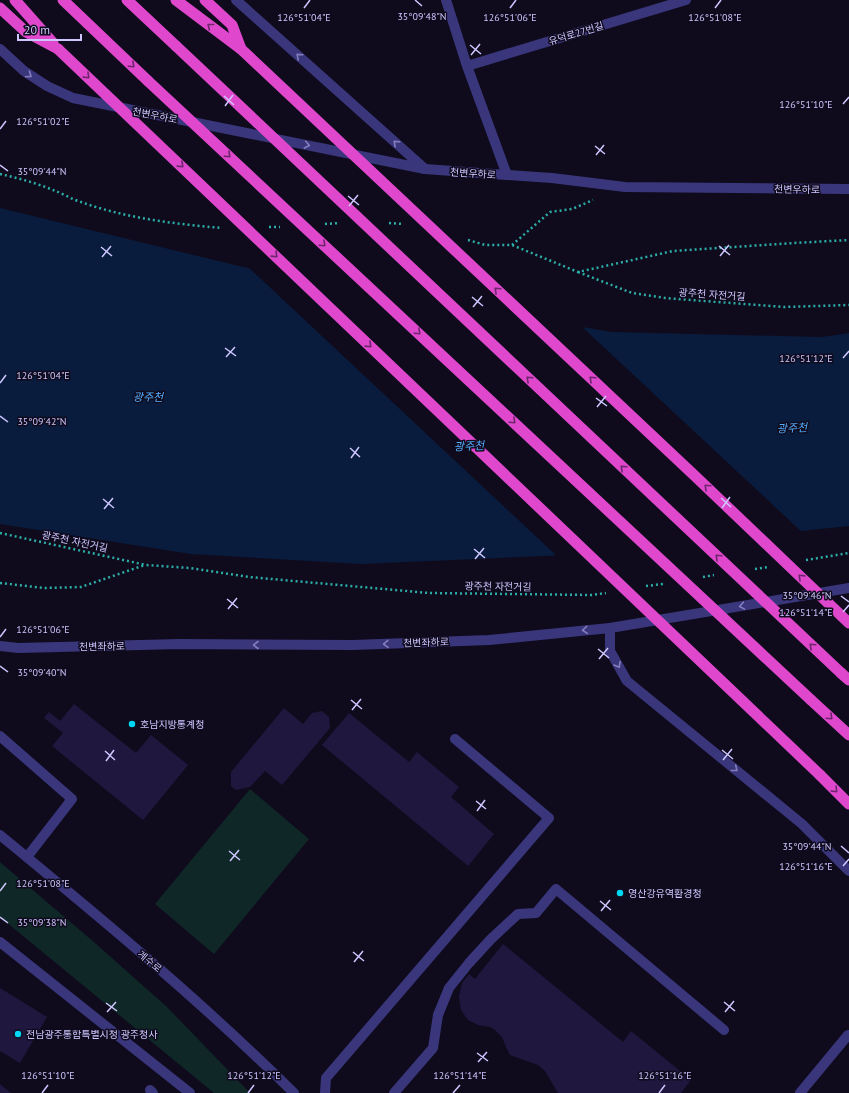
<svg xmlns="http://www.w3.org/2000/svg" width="849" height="1093" font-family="'PT Sans','Noto Sans KR',sans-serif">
<rect width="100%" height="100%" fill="#0f0b1d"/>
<path fill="#0f2726" d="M250,789L309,839L214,954L155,904Z
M0,862L95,943L167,1007L250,1093H214L0,917Z"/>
<path fill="#0a1c3d" d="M0,208L243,267L611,332L822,337L849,333V526L567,555L361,564L191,554L0,524Z"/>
<path fill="#0f0b1d" d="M247,266L579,324L803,533L559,558Z"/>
<path fill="#20173e" d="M74,704L136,753L151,735L188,765L143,820L52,746L63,733L44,718L49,712L60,721Z
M284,708L303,724L312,713L322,711L329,717L330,728L282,785L265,771L250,787L236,790L231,786V772Z
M349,713L409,762L417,752L459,787L451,797L494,834L468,866L322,745Z
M503,944L623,1042L631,1031L691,1080L681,1093H558L545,1071L538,1065L510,1055L506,1047L502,1037L495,1030L490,1027L478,1025L468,1020L461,1010L459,997L462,983L469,974L475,979Z
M0,988L47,1017L20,1063L0,1051Z
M0,1084L11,1093H0Z"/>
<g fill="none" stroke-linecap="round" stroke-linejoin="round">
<path stroke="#2caea8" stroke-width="2.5" stroke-dasharray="2 3" stroke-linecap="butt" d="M0,174C18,178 36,183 53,190C62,193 71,199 81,202C125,218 175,224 222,228
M389,223L404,224
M325,224L340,223
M269,227H280
M468,240L485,245H512L578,272L673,251L794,243L849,240
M512,245L550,212L572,209L593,200
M578,272L632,293L665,298L784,307L849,305
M0,533L146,565L190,568L249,577L429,593L592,595L606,593
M806,560L849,553
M755,569L768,567
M703,577L714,575
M0,583L44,588L81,587L145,565
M646,586L663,584"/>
<path stroke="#3a367c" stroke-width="10" d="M446,0L467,66L507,175
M467,66L686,0
M0,736L72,799L27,857
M0,942L190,1093
M150,1090L153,1093
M325,1093L326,1078L549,818L455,739
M394,1093L433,1048L438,1015L449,988L469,963L491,939L518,914L536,913L556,889L724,1030
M800,1093L848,1035H849"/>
<path stroke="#3a367c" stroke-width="10" d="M236,0L425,169
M0,49L24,71L47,86L73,98L425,169
M507,175L552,178L625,187L849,189
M0,646L18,648L180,644L353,645L489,640L610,628L849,588"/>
<path stroke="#3a367c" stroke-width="10" d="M425,169L507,175
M610,628V651L627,681L802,824L849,871
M0,835C101,918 201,1001 294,1093"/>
<path stroke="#df48cc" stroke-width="11" d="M15,0L53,43
M63,0L148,81
M127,0L176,46
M176,0L241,49
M205,0L232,25L241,49
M0,8L26,32L58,49
M841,673L849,680
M811,700L849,735
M820,775L849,804"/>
<path stroke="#df48cc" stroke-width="11" d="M176,46L841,673
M58,49L820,775
M241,49L695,476L849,623
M148,81L811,700"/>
</g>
<defs><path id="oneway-chevron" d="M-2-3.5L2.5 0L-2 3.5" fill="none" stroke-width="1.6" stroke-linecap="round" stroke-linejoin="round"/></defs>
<g stroke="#6d266c">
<use href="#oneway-chevron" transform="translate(210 26) rotate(-142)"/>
<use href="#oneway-chevron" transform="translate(132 65) rotate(43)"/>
<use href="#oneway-chevron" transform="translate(87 76) rotate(44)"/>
<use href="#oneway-chevron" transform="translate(228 155) rotate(43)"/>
<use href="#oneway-chevron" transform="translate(181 165) rotate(44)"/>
<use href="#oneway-chevron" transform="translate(323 244) rotate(43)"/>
<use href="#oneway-chevron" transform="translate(275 255) rotate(44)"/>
<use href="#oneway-chevron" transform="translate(497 290) rotate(-137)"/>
<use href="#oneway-chevron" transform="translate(418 332) rotate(43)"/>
<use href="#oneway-chevron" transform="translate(369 345) rotate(44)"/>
<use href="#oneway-chevron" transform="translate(529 379) rotate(-137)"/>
<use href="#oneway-chevron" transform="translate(592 379) rotate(-137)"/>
<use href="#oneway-chevron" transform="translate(513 421) rotate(43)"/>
<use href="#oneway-chevron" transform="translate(623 468) rotate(-137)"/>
<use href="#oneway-chevron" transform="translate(707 487) rotate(-137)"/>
<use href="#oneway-chevron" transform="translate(718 557) rotate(-137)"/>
<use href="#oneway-chevron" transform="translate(801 577) rotate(-136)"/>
<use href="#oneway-chevron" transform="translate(812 646) rotate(-137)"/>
<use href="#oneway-chevron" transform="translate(830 717) rotate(43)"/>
<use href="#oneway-chevron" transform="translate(835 790) rotate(45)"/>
</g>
<g stroke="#847ebe">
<use href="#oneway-chevron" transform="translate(299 56) rotate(-138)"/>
<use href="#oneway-chevron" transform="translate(29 75) rotate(34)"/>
<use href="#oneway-chevron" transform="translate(396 143) rotate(-138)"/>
<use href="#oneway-chevron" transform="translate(307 145) rotate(11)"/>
<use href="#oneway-chevron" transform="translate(742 606) rotate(170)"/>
<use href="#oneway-chevron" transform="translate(585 630) rotate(175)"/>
<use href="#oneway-chevron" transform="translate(386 644) rotate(178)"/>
<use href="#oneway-chevron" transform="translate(256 645) rotate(-180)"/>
<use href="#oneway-chevron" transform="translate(618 665) rotate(60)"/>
<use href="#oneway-chevron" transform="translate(735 769) rotate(39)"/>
</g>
<path fill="none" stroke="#cec7ff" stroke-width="1.5" d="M415,0L422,6M304,8L310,0M510,8L516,0M715,8L721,0M470,45L481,54M471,55L480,44M224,96L234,105M843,104L849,97M225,106L233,95M0,129L6,121M595,146L605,154M596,155L604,145M0,165L8,171M348,196L359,205M349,206L358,195M719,246L730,255M101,247L112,256M720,256L729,245M102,257L111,246M472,297L483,306M473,307L482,296M225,348L236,356M226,357L235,347M843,358L849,351M0,383L6,375M596,398L607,406M597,407L606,396M0,416L8,422M350,448L360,457M351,458L359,447M721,498L731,507M103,499L114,508M722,508L730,497M104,509L113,498M474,549L485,558M475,559L484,548M841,596L849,602M227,599L238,608M228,609L237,598M843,612L849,605M0,637L6,629M598,649L609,658M599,659L608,648M0,666L8,672M351,700L362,709M352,710L361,699M722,750L733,759M105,751L115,760M723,760L732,749M106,761L114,750M476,801L486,809M477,811L485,800M841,846L849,853M229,851L240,860M230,861L239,850M843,866L849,859M0,891L6,883M600,901L611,910M601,911L610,900M0,917L8,923M353,952L364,961M354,962L363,951M724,1002L735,1011M106,1003L117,1011M107,1012L116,1002M725,1012L734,1001M477,1053L488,1061M478,1062L487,1052M42,1093L48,1085M248,1093L254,1085M453,1093L460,1085M659,1093L665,1085"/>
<g fill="#00d7f2" stroke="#0f0b1d" stroke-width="1.5">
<circle cx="132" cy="724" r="4"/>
<circle cx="620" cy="893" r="4"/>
<circle cx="18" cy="1034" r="4"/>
</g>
<g text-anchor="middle" stroke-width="3" stroke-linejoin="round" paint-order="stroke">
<g font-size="10" fill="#cec7ff" stroke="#0f0b1d">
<text transform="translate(576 33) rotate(-17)" y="4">유덕로27번길</text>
<text transform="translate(155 115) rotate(11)" y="4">천변우하로</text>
<text transform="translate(473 173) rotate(4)" y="4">천변우하로</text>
<text transform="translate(797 189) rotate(1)" y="4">천변우하로</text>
<text transform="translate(712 294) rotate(4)" y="4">광주천 자전거길</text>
<text transform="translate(75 541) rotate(12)" y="4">광주천 자전거길</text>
<text transform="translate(498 586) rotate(1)" y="4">광주천 자전거길</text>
<text transform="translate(426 642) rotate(-2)" y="4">천변좌하로</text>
<text transform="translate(102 646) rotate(-1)" y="4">천변좌하로</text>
<text transform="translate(150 961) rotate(40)" y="4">계수로</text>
</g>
<g font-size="10" fill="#cec7ff" stroke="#0f0b1d" text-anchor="start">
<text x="140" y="728">호남지방통계청</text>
<text x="628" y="897">영산강유역환경청</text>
<text x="26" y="1038">전남광주통합특별시청 광주청사</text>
</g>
<g font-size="11" font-style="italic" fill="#55aeff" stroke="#0f0b1d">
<text x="148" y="401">광주천</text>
<text transform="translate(792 428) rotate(-3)" y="4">광주천</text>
<text transform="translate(469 446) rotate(-3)" y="4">광주천</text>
</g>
</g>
<g font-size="10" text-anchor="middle" fill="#cec7ff" stroke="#0f0b1d" stroke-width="3" stroke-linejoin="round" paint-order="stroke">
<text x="422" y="20">35°09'48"N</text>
<text x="510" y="21">126°51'06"E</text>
<text x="715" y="21">126°51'08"E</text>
<text x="304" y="21">126°51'04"E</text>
<text x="806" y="108">126°51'10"E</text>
<text x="43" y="125">126°51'02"E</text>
<text x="42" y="175">35°09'44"N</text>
<text x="806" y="362">126°51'12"E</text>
<text x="43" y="379">126°51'04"E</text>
<text x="42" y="425">35°09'42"N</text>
<text x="807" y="599">35°09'46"N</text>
<text x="806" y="616">126°51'14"E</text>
<text x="43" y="633">126°51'06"E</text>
<text x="42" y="676">35°09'40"N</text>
<text x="807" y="850">35°09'44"N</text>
<text x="806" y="870">126°51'16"E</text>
<text x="43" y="887">126°51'08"E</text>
<text x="42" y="926">35°09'38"N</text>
<text x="48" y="1079">126°51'10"E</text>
<text x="254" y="1079">126°51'12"E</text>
<text x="460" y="1079">126°51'14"E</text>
<text x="665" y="1079">126°51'16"E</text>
</g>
<path d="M18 34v6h63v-6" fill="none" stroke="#cec7ff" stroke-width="2"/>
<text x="24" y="34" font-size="12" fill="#cec7ff" stroke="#0f0b1d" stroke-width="3" paint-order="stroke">20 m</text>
</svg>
